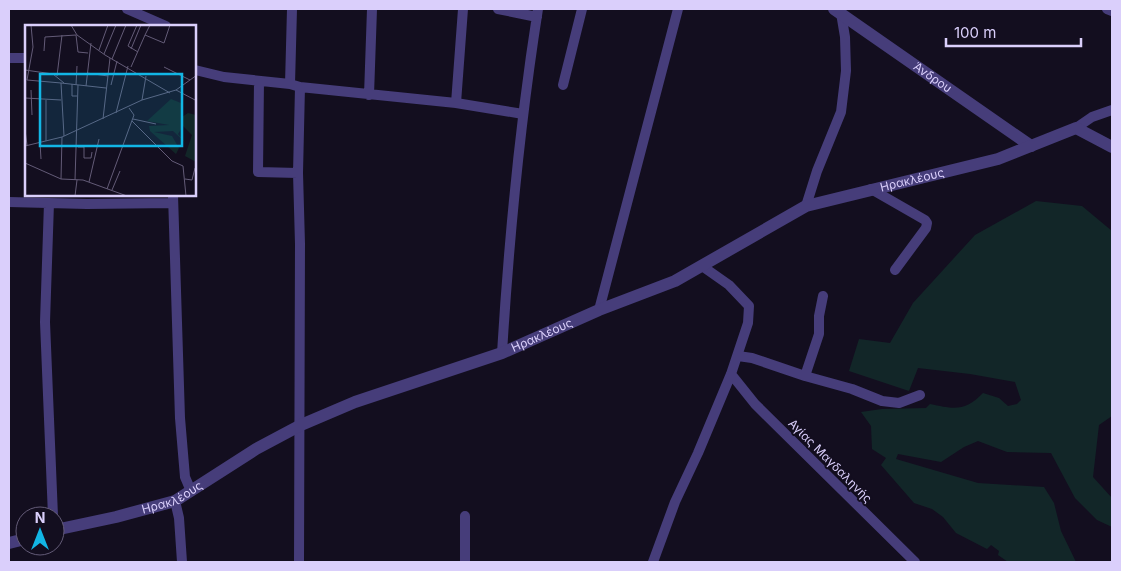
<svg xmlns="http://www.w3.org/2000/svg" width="1121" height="571" font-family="Inter,sans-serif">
<rect width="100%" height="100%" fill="#130e1f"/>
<path fill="#122628" d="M1036,201L1082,206L1112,231V416L1099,425L1093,477L1112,498V527L1097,520L1075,498L1051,453L1007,452L978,441L964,447L941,462L898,454L896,459L978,483L1044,487L1054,503L1061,531L1076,562H1008L998,555L999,551L991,545L987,549L956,533L943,517L932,509L914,503L881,465L886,458L872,449L871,426L861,412L882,409L926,408L930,404C954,409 965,412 983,393L999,398L1008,406L1017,404L1021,400L1015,382L970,374L918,368L909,391L849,371L859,339L890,343L913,303L975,235Z"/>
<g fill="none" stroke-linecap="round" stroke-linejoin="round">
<path stroke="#463d7a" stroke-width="10" d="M127,9L166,26
M498,9L537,17
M1107,9L1112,11
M9,58H26
M195,70L224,77L290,84L300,87L456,103L523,114
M259,81L258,172L298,173
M290,84L292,9
M563,85L582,9
M369,95L372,9
M456,103L463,9
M1076,128L1092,117L1112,110
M871,189L925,220L927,223L926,228L895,270
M173,195L180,418L185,477L191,491
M9,202L87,204L173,203
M49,203L45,322L53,516
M806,206L817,171L841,112L846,71L845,37L841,13
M599,310L678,9
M502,353C509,238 520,123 538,9
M738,356L752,358L805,376L852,389L882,401L899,403L920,395
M731,374L755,404L915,562
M805,376L819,334V316L823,296
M175,501L179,518L182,562
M299,562L300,244L298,173L300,87
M465,562V516
M653,562L675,502L698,453L731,374L748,323L749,306L729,285L702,266"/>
<g stroke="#463d7a" stroke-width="12">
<path id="s1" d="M834,9L1031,146"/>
<path id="s2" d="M55,530L116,517L175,501L256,449L301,425L355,402L502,353L599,310L675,281L806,206L998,159L1076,128L1112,147"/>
<path d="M9,543L25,539"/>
</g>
</g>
<g text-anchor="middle" stroke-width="4" stroke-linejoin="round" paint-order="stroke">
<g font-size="12" fill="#dacffb" stroke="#130e1f">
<text dy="4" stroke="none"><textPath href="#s1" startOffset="120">Άνδρου</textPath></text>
<text dy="4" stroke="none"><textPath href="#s2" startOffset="932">Ηρακλέους</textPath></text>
<text dy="4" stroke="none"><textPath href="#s2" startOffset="528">Ηρακλέους</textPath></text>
<text transform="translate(830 461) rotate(45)" y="4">Αγίας Μαγδαληνής</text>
<text dy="4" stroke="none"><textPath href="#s2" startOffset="122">Ηρακλέους</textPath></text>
</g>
</g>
<g transform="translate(25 25)">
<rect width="171" height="171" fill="#130e1f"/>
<path d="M146,74L156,78L157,92L163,88L171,90V137L160,131L167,110L158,101L153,109L161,118L148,106L129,107L147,111L154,123L151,129L125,106L124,101L144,100L122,96Z" fill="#122628"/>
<path fill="none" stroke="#635b77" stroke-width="1" d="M6,0L8,22L2,55L36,58M46,0L52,10L80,30L145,68M112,0L103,21L113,27M125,0L120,10L139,18L145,0M51,10L53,27L63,28M106,24L116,0M74,25L83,0M19,26L20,12L51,10M79,29L91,0M87,34L101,0M106,42L120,10M139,42L165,55M0,45L28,49L39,58M62,48L83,51M32,51L37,10M47,59V71H52M51,60L52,41M86,60L92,36M61,61L66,18M6,65L7,90M151,65L172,50M0,73L36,75M21,75V116M117,75L121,51M91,88L103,41M78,94L85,33M108,94L131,99M107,96L147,136L158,141L161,171M0,105L2,120M39,111L36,58L81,63M15,118L16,134M0,121L37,112L117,75L151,65L172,76M53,122H59V133H66L67,127M0,138L36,154L58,155L102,171M36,154L37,112M160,154L167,155L170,143M50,155L53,60M64,157L74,114M82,164L109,90L104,83M87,165L95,146M50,171L52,155"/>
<path fill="#12b6e5" fill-opacity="0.15" stroke="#12b6e5" stroke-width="2.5" d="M15,49H157V121H15Z"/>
<rect width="171" height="171" fill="none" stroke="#dacffb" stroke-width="2.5"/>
</g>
<rect width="1121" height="571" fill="none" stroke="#dacffb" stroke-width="20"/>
<g transform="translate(40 531)"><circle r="24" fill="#130e1f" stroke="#635b77"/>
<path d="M0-4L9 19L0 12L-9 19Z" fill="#12b6e5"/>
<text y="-8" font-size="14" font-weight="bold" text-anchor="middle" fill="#dacffb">N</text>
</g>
<path d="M946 38v8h135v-8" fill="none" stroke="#dacffb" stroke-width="2.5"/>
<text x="954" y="38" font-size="15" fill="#dacffb" stroke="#130e1f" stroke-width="4" paint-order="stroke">100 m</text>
</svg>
